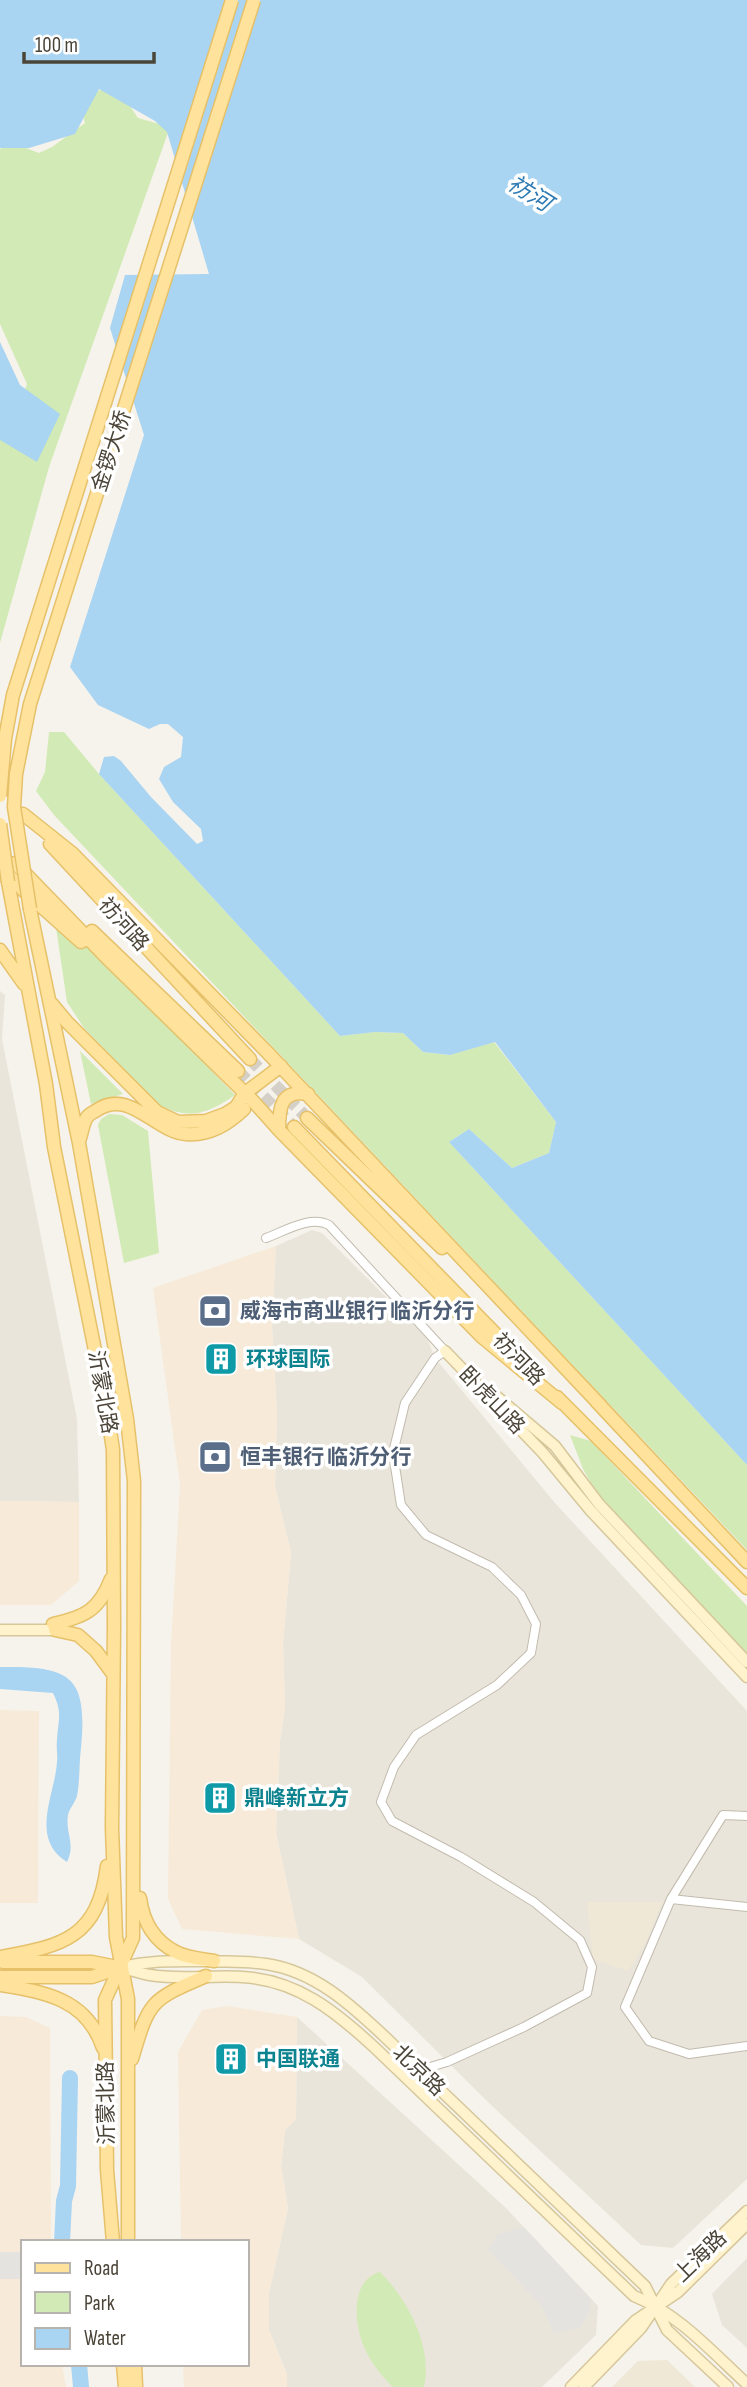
<svg xmlns="http://www.w3.org/2000/svg" width="747" height="2387" font-family="'Sofia Sans Condensed','Noto Sans SC',sans-serif">
<rect width="100%" height="100%" fill="#f6f3ec"/>
<path fill="#eae5da" d="M0,991L5,995L2,1039L77,1419L79,1502L0,1501Z
M312,1230L322,1233L427,1338L435,1358L555,1503L747,1711V2179L673,2248L641,2245L489,2103L362,1977L299,1939L276,1833L280,1741L285,1706L283,1643L291,1553L275,1486L277,1413L272,1327L276,1246Z
M297,2017L506,2208L598,2306L596,2335L542,2387H287V2374L269,2330V2293L288,2208L281,2166L285,2130L296,2119Z
M747,2258V2348L722,2325L712,2294Z"/>
<path fill="#f7ead8" d="M276,1246L272,1327L277,1413L275,1486L291,1553L283,1643L285,1706L280,1741L276,1833L299,1939L182,1929L168,1899L171,1646L180,1485L153,1288Z
M0,1501L79,1502V1581L51,1605H0Z
M0,1710L39,1711L38,1903H0Z
M227,2006L297,2017L296,2119L285,2130L281,2166L288,2208L269,2293V2330L287,2375V2387H184L183,2364H247V2242H181L178,2052L202,2010Z
M0,2016L26,2017L50,2028L51,2242H23V2364H62L66,2387H0Z"/>
<path fill="#efe8d6" d="M587,1902H662L646,1942L628,1971L593,1959Z
M667,2360L695,2387H612L638,2361Z"/>
<path fill="#d2eab5" d="M107,88L124,97L138,118L170,127L49,467L0,643V435L12,424L27,384L0,324V149L13,143L39,153L52,147L85,123L81,109V96Z
M49,732H64L99,774L340,1036L375,1032L403,1033L423,1052L450,1055L494,1042L556,1122L549,1153L512,1168L469,1129L449,1142L747,1465V1550L54,815L36,791L45,772Z
M53,907L235,1095C208,1114 189,1120 159,1105L84,1028L67,1002Z
M80,1051L123,1094L91,1104Z
M109,1114L122,1115L148,1131L159,1253L124,1263L98,1125L101,1119Z
M570,1435L591,1441L747,1606V1654L596,1492L583,1469Z
M380,2272C408,2300 433,2347 424,2387H393C382,2377 370,2361 364,2347C354,2324 350,2280 380,2272Z"/>
<path fill="#e5e3e0" d="M524,2227L591,2299L590,2310L580,2328L554,2333L542,2307L488,2249L498,2234Z
M0,2252H23V2279H0Z"/>
<path fill="#a9d4f2" d="M0,0H747V1465L449,1142L469,1129L512,1168L549,1153L556,1122L495,1042L450,1055L423,1052L403,1033L375,1032L340,1036L99,774L104,757L114,756L121,761L151,797L197,844L203,841L201,829L173,802L159,779L164,767L181,757L183,737L168,724H160L149,729L98,705L70,667L144,435L110,328L125,275L209,274L167,132L155,121L99,89L75,134L29,148H0Z
M0,342L20,385L60,414L37,462L0,440Z
M0,1667C70,1666 88,1675 81,1748C79,1763 80,1781 77,1796C75,1803 69,1809 68,1815C65,1833 76,1844 67,1862C29,1838 55,1795 57,1762C58,1755 56,1748 57,1740C58,1720 63,1713 53,1693L0,1689Z"/>
<g fill="none" stroke-linecap="round" stroke-linejoin="round">
<path stroke="#a9d4f2" stroke-width="16" d="M62,2242L64,2201L68,2186L70,2078
M79,2364L81,2387"/>
<path stroke="#d4d0c8" stroke-width="12" stroke-dasharray="12 6" stroke-linecap="butt" d="M250,1059L307,1118
M238,1071L294,1127"/>
<defs>
<path id="street" d="M266,1238C285,1231 311,1215 329,1225L445,1351L435,1358L405,1403L393,1453L401,1505L426,1535L492,1567L521,1595L536,1624L531,1653L497,1685L416,1735L394,1767L381,1802L392,1821L461,1857L534,1902L580,1940L592,1967L587,1993L524,2027L447,2062L420,2070
M747,1816L723,1815L671,1899L625,2007L649,2041L689,2054L747,2046
M671,1899L747,1907"/>
<path id="secondary" d="M445,1351L543,1453L591,1511L747,1677
M495,1395L555,1446L599,1504L747,1662
M0,1630H55
M121,1967C152,1960 175,1961 207,1961C227,1962 246,1961 266,1964C314,1971 350,2004 384,2036L645,2286L667,2330L728,2387
M123,1968C132,1970 141,1974 150,1975C180,1980 212,1975 242,1977C297,1980 335,2011 374,2047L634,2296C679,2314 712,2352 747,2384
M661,2299L671,2284L747,2211
M571,2387L635,2321L678,2292L747,2224
M584,2387L641,2328L652,2312"/>
<path id="primary" d="M23,814L72,853L267,1052L601,1406
M50,844L250,1059
M15,863L109,960L253,1101L279,1130L482,1337L562,1403
M7,873L24,891L81,942
M8,882L46,1084L54,1147L107,1410L113,1450L114,1627L112,1828L116,1937L128,1999V2242
M30,909L79,1143L127,1419L134,1481L133,1938L105,2000L107,2170L113,2242
M92,931L238,1071
M0,950L24,984
M52,1004L67,1022L157,1112L178,1122L206,1121L225,1114L236,1107L245,1093L281,1066
M307,1118L442,1248
M294,1127L520,1359
M279,1130C279,1109 280,1089 308,1094
M79,1141C82,1134 83,1121 88,1116C91,1113 94,1112 97,1110C130,1088 155,1132 186,1134C210,1136 228,1124 244,1109
M557,1397L747,1588
M596,1401L747,1562
M53,1624C85,1617 99,1610 111,1579
M55,1630L78,1635L96,1651L113,1674
M140,1898C143,1921 154,1941 176,1952C186,1958 203,1959 214,1961
M0,1957C63,1946 98,1938 107,1866
M3,1962H92L117,1967
M0,1977H92L121,1967
M0,1985C45,1992 87,1999 103,2048
M132,2059C149,2001 150,2000 206,1976
M123,2364L125,2387
M135,2364L136,2387"/>
</defs>
<use href="#street" stroke="#c2bbae" stroke-width="10"/>
<use href="#secondary" stroke="#d6c79b" stroke-width="13"/>
<use href="#primary" stroke="#e6c16a" stroke-width="15"/>
<use href="#street" stroke="#fff" stroke-width="8"/>
<use href="#secondary" stroke="#fff3cd" stroke-width="10"/>
<use href="#primary" stroke="#ffe39c" stroke-width="12"/>
<defs>
<path id="primary-bridge" d="M0,796L5,739L13,695L232,0
M0,824L8,882
M30,909L14,807L16,774L30,704L254,0"/>
</defs>
<use href="#primary-bridge" stroke="#e6c16a" stroke-width="15" stroke-linecap="butt"/>
<use href="#primary-bridge" stroke="#ffe39c" stroke-width="12"/>
</g>
<defs>
<symbol id="bank-square" viewBox="-11 -11 22 22"><rect x="-9" y="-9" width="18" height="18" rx="4" fill="#5c6f8a" stroke="#fff"/><path d="M-6-4H6V4H-6ZM0-2.3a2.3 2.3 0 1 0 0 4.6a2.3 2.3 0 1 0 0-4.6Z" fill="#fff"/></symbol>
<symbol id="building-square" viewBox="-11 -11 22 22"><rect x="-9" y="-9" width="18" height="18" rx="4" fill="#0f9aa8" stroke="#fff"/><path d="M-4-6H4V6H1V3H-1V6H-4ZM-2.5-4.3h1.7v1.8h-1.7ZM.8-4.3h1.7v1.8H.8ZM-2.5-1h1.7V.8h-1.7ZM.8-1h1.7V.8H.8Z" fill="#fff"/></symbol>
</defs>
<g fill-rule="evenodd">
<use href="#bank-square" x="196" y="1292" width="38" height="38"/>
<use href="#building-square" x="202" y="1340" width="38" height="38"/>
<use href="#bank-square" x="196" y="1438" width="38" height="38"/>
<use href="#building-square" x="201" y="1779" width="38" height="38"/>
<use href="#building-square" x="212" y="2040" width="38" height="38"/>
</g>
<g text-anchor="middle" stroke-width="7" stroke-linejoin="round" paint-order="stroke">
<g font-size="21" fill="#4b4439" stroke="#fff">
<text transform="translate(111 451) rotate(-72)" y="7">金锣大桥</text>
<text transform="translate(124 924) rotate(48)" y="7">祊河路</text>
<text transform="translate(519 1359) rotate(46)" y="7">祊河路</text>
<text transform="translate(103 1392) rotate(80)" y="7">沂蒙北路</text>
<text transform="translate(492 1400) rotate(46)" y="7">卧虎山路</text>
<text transform="translate(419 2070) rotate(44)" y="7">北京路</text>
<text transform="translate(106 2103) rotate(-91)" y="7">沂蒙北路</text>
<text transform="translate(700 2256) rotate(-44)" y="7">上海路</text>
</g>
<g font-size="21" font-weight="bold" fill="#4e5e75" stroke="#fff" text-anchor="start">
<text x="240" y="1318">威海市商业银行 临沂分行</text>
<text x="240" y="1464">恒丰银行 临沂分行</text>
</g>
<g font-size="21" font-weight="bold" fill="#0d838f" stroke="#fff" text-anchor="start">
<text x="246" y="1366">环球国际</text>
<text x="244" y="1805">鼎峰新立方</text>
<text x="256" y="2066">中国联通</text>
</g>
<g font-size="23" font-style="italic" fill="#2e7ab2" stroke="#fff">
<text transform="translate(530 193) rotate(32)" y="8">祊河</text>
</g>
</g>
<rect x="21" y="2240" width="228" height="126" fill="#ffffff" stroke="#b7b4b0" stroke-width="2"/>
<rect x="35" y="2263" width="35" height="10" fill="#ffe39c" stroke="#b7b4b0" stroke-width="2"/>
<text x="84" y="2275" font-size="21" fill="#4b4439">Road</text>
<rect x="35" y="2292" width="35" height="21" fill="#d2eab5" stroke="#b7b4b0" stroke-width="2"/>
<text x="84" y="2310" font-size="21" fill="#4b4439">Park</text>
<rect x="35" y="2328" width="35" height="21" fill="#a9d4f2" stroke="#b7b4b0" stroke-width="2"/>
<text x="84" y="2345" font-size="21" fill="#4b4439">Water</text>
<path d="M24 52v10h130v-10" fill="none" stroke="#4b4439" stroke-width="3.5"/>
<text x="35" y="52" font-size="21" fill="#4b4439" stroke="#ffffff" stroke-width="5" paint-order="stroke">100 m</text>
</svg>
